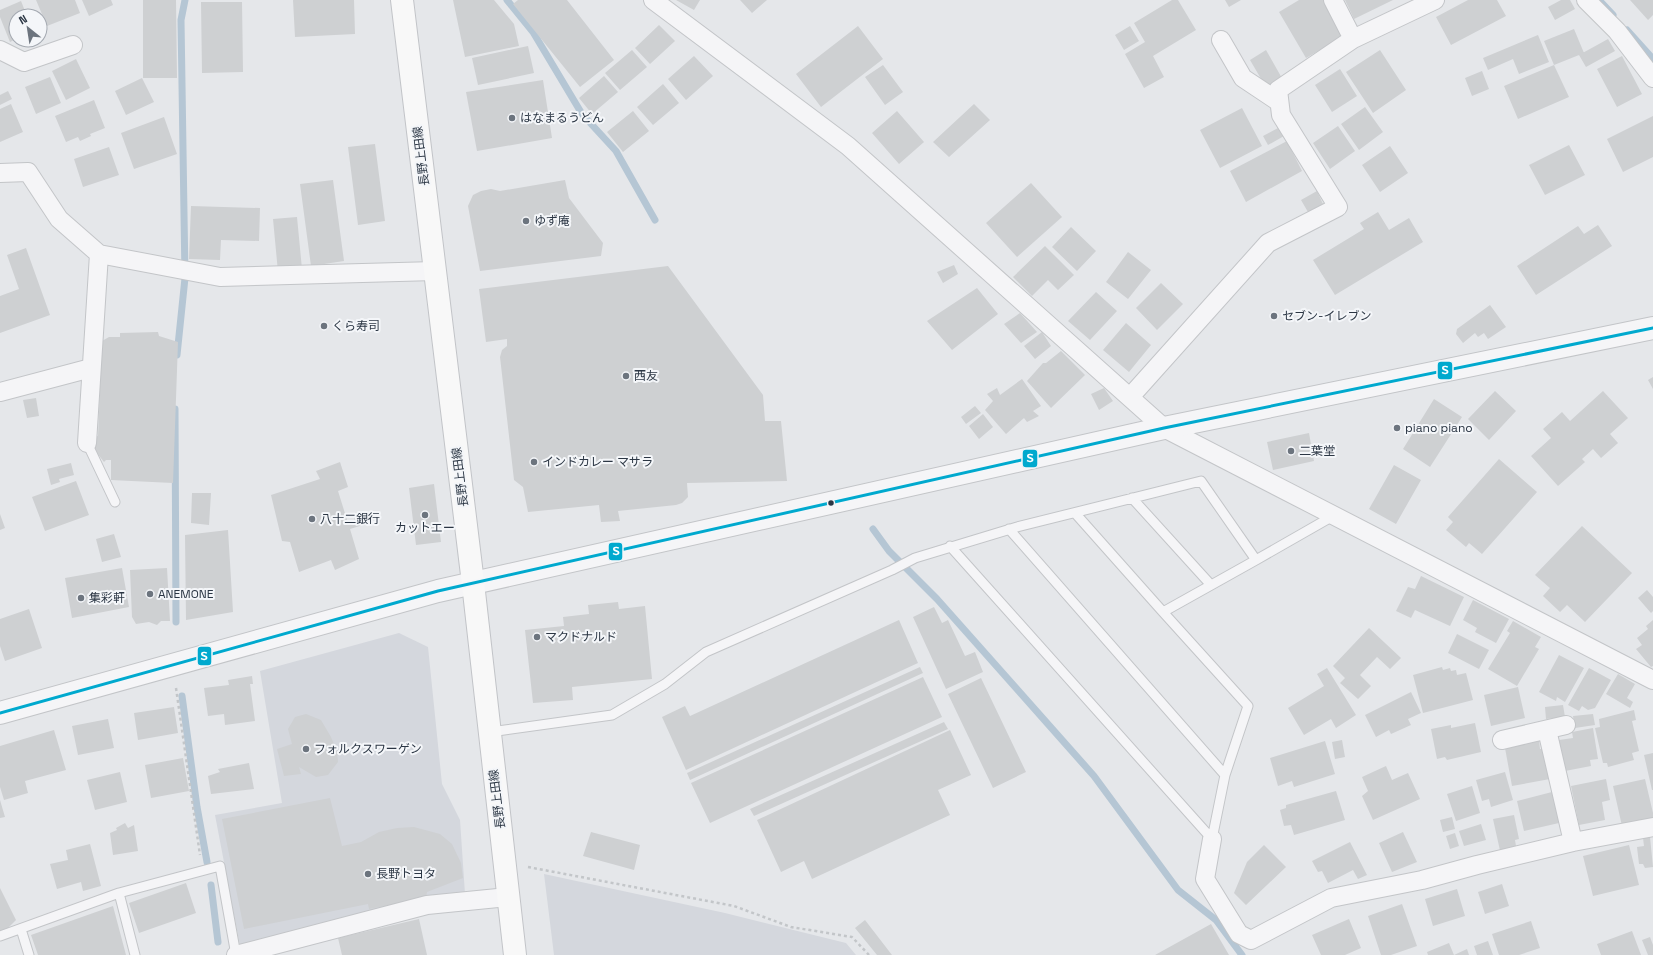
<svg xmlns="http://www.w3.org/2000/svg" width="1653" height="955" font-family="'Space Grotesk','Noto Sans JP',sans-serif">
<rect width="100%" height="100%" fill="#e5e7ea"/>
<path fill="#d4d7dd" d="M399,633L428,647L442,784L460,820L465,894L240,946L215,815L282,803L260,671Z
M544,874L725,913L846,943L856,955H554Z"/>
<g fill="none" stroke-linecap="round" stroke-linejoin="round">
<path stroke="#b5c6d4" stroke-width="7" d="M507,0L533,32L582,114L616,151L655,220
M1599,0L1613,15
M1627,30L1653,59
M177,355L185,278L181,20L185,0
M175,409L176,622
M873,529L889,551L937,599L1094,776L1178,890L1216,920L1242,955
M182,696L197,807L207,862
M211,885L218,942"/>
</g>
<path fill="#ced0d2" d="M36,0H75L80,13L47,26Z
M82,0H111L113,5L89,16Z
M143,0H176L177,78H143Z
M293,0H354L355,34L295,37Z
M453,0H494L514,24L519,46L465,57Z
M518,0H567L614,60L580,87L513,4Z
M676,0H700L694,10Z
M740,0H767L752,13Z
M1172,0H1178L1196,30L1153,56L1164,77L1144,88L1125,54L1145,42L1134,23Z
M1225,0H1241L1229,7Z
M1299,0H1323L1344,36L1306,58L1279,12Z
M1345,0H1393L1354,19Z
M1468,0H1497L1506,16L1451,45L1436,17Z
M1561,0H1570L1575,9L1555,20L1548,7Z
M1630,0H1653V15L1648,20Z
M21,1L27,16H16V39L10,42L0,17V10Z
M201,2H242L243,72L202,73Z
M659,25L675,41L650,64L635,48Z
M858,26L883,59L821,107L796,74Z
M1130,26L1139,41L1124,50L1115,35Z
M1574,29L1584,53L1554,65L1544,41Z
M1538,35L1549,62L1519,74L1513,59L1488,70L1483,58Z
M1608,39L1615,51L1586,67L1579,55Z
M528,46L534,73L478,85L472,58Z
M632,50L647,67L620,90L605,73Z
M1266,50L1283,80L1267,89L1250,60Z
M1380,50L1406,90L1373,113L1346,72Z
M694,56L713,76L686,100L668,79Z
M1622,56L1642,94L1617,107L1597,69Z
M76,59L90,88L66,100L52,71Z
M883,65L903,92L885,105L865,77Z
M1554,65L1569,97L1518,119L1504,86Z
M1340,69L1357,96L1332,112L1315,85Z
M1482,71L1489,89L1472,96L1465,78Z
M604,76L618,92L592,114L579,98Z
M50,77L61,103L36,114L25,87Z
M142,78L154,102L126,115L115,91Z
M543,80L552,138L477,151L466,92Z
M663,84L679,103L653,125L637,107Z
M8,91L12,99L0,105V95Z
M94,100L105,128L90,134L91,136L80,141L78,137L66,142L55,116Z
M11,104L23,132L0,142V109Z
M974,104L990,120L949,157L933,142Z
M1365,107L1383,132L1359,150L1341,124Z
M1242,108L1262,146L1220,168L1200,130Z
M633,111L649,131L623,152L607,132Z
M897,111L924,142L899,164L872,133Z
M1653,116V157L1623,172L1607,139Z
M164,117L177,154L134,169L121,133Z
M1338,126L1355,151L1330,169L1313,143Z
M1280,127L1284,136L1268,145L1263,136Z
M1287,141L1302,171L1246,202L1230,171Z
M375,144L385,221L358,225L348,147Z
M1569,145L1585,175L1545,195L1529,165Z
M1390,146L1408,173L1380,192L1362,165Z
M109,147L119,175L83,187L74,159Z
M333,180L344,261L311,266L300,184Z
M565,180L569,198L603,243L601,256L480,271L468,206L473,195L481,191L491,189L500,191Z
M1031,183L1062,217L1017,257L986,223Z
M1317,191L1323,204L1308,212L1301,200Z
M191,206L260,208L259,241L221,240L220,260L189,259Z
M1378,212L1389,230L1409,218L1423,242L1335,295L1313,260L1364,229L1360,223Z
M297,217L302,269L278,272L273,219Z
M1598,225L1612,246L1536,295L1517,266L1578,226L1584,234Z
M1071,227L1096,251L1077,271L1052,247Z
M1045,246L1074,275L1058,290L1048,280L1032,296L1013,277Z
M26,248L50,315L0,333V296L19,289L7,255Z
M1128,252L1151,270L1128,299L1106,282Z
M954,265L958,274L943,283L937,272Z
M668,266L763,395L765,421H781L787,481L687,483L688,497L682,503L676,505L618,511L620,521L601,522L599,505L528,512L523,487L514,480L500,357L502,350L507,346V339L486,342L479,289Z
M1161,283L1183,304L1157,330L1136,308Z
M977,288L998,314L952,350L927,321Z
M1096,292L1117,311L1090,340L1068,321Z
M1490,305L1506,327L1488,339L1484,333L1478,337L1475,333L1463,343L1456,334L1457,329Z
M1020,313L1037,332L1021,343L1004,324Z
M1126,323L1151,345L1129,372L1103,350Z
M158,332L159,336L178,342L173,483L111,480V460H106L104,462L93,448L94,437L98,436L102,341L109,337H120V333Z
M1042,332L1051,346L1035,359L1024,346Z
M1061,351L1085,375L1051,408L1027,381L1043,363H1046Z
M1653,377V389L1648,380Z
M1022,379L1041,406L1033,411L1039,416L1027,422L1024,418L1006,434L985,410L993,401L987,394L997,388L1000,395Z
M1104,388L1113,401L1099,410L1091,394Z
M1495,391L1516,411L1489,440L1468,419Z
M1603,391L1628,418L1610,434L1618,443L1601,458L1593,449L1582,459L1585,462L1558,486L1531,456L1551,438L1543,429L1562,412L1570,421Z
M36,398L39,416L27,418L23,400Z
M1434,399L1462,417L1430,467L1403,449Z
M975,406L981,413L966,424L961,417Z
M983,414L993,427L979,439L969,426Z
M1309,433L1314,461L1273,470L1267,442Z
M1499,459L1537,492L1482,554L1469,543L1466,547L1446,530L1453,522L1448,517Z
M340,462L348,487L338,491L348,523L355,522L354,516L359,514L363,525L350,529L359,559L335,570L331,560L299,572L290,542L282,541L271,495L320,479L316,471Z
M71,463L74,475L59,479L60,482L51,485L47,469Z
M1394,465L1421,480L1396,524L1369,509Z
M76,481L89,515L45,531L32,497Z
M434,484L441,542L416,545L409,488Z
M192,493H211L209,525L191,523Z
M0,514L5,528L0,530Z
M1582,526L1632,573L1585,622L1567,605L1560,612L1543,596L1550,588L1535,575Z
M228,530L233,612L186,620L185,535Z
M114,534L121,557L102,562L96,539Z
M122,568L129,607L72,618L65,578Z
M167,568L170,621H161L157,625L149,622L136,624L132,617L130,570Z
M1421,576L1464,597L1450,626L1415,610L1411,618L1396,611L1408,587L1415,589Z
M1647,590L1653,597V611L1651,613L1638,598Z
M1473,600L1509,619L1496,643L1475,632L1477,628L1463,620Z
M618,602L619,609L645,606L652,679L572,687L573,700L533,703L525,630L564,626L563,617L589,614L588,605Z
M934,607L942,623L948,620L965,656L975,652L983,672L946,689L913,617Z
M29,609L42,648L5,661L0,646V619Z
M899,620L918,663L686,770L662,717L685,706L690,716Z
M1653,620V666L1651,667L1636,649L1642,645L1637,638L1648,629L1646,626Z
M1513,621L1541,637L1535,647L1539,649L1517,686L1488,669L1510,633L1507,631Z
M1369,628L1401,658L1390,669L1377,657L1360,675L1371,686L1358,699L1340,683L1345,678L1333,666Z
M1457,634L1489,650L1479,669L1448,653Z
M1559,655L1584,668L1565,702L1557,697L1556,701L1539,692Z
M920,667L923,673L690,780L687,773Z
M1442,667L1443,670L1450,668L1451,671L1456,670L1457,675L1466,673L1473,700L1423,713L1413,675Z
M1327,668L1356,715L1336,728L1331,719L1304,735L1288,708L1324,686L1317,674Z
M1589,668L1611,680L1595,708L1588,710L1582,706L1579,711L1568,705Z
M1618,674L1635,684L1627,698L1633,702L1630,708L1606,694Z
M252,676L253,684H250L255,721L225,725L224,714L208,716L204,688L229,685L228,680Z
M923,677L942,717L710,823L691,783Z
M981,678L1026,772L993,788L948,694Z
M1518,687L1525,718L1491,726L1484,695Z
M1411,692L1421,713L1408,719L1411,725L1391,734L1389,730L1376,737L1365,715Z
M1563,705L1565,717L1546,719L1545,707Z
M174,707L178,733L138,740L134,713Z
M1634,710L1636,720L1632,721L1639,751L1632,753L1634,760L1608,767L1607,763H1603L1595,728L1600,727L1599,719Z
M306,714L321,720L331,737L337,751L338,762L328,775L316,777L299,767L301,774L284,776L277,749L292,744L288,729L295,717Z
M1593,714L1595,725L1575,728L1573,716Z
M108,719L114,748L78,755L72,726Z
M944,722L948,729L754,816L750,809Z
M1475,723L1481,752L1447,760L1445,757L1437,759L1431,729L1451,725V728Z
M1593,728L1598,759L1590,760L1591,766L1565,771L1559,740L1573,738L1572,732Z
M54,730L66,770L25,781L28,793L4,800L0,787V746Z
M950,730L971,775L938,790L950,815L812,879L804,861L781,872L757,820Z
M1342,740L1345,757L1335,759L1332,742Z
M1325,741L1335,774L1294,787L1292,781L1278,786L1270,758Z
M1539,741L1540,749H1544L1550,779L1512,786L1505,748Z
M1653,753V790H1652L1644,755Z
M183,758L189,791L151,798L145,765Z
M249,763L254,789L211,794L208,776L220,772L218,769Z
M1386,766L1392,780L1408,773L1420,799L1373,820L1362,796L1368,791L1362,777Z
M120,772L127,802L95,810L87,780Z
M1505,772L1513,800L1491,807L1489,799L1482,801L1476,780Z
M1606,779L1610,800L1602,802L1605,820L1579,825L1571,786Z
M1645,779L1653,813V819L1622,826L1613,786Z
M1472,786L1480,813L1456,821L1447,794Z
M1336,791L1345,820L1294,835L1291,825L1284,826L1280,810L1286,808V805Z
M1552,792L1559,823L1524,831L1517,801Z
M330,798L342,846L361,842L379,832L397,828L414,827L440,834L452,844L461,863L463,878L427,892L426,898L369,909L368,904L244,929L222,819Z
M0,800L5,817L0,818Z
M1514,815L1519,839L1515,840L1517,852L1501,855L1493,819Z
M1452,817L1455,829L1443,832L1440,820Z
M125,823L128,828L134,825L138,851L113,855L110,833L117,830L116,828Z
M1481,824L1486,840L1464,846L1459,831Z
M591,832L640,845L634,870L583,856Z
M1403,832L1417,862L1392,872L1379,843Z
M1455,833L1459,846L1450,849L1446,836Z
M1650,837L1653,867L1645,868L1643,864H1639L1637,847L1644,846L1643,838Z
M1350,842L1367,875L1358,879L1353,870L1328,883L1322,871L1318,872L1312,861Z
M90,844L101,886L83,891L81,882L57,889L50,864L68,860L66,850Z
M1264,845L1286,867L1246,905L1234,893L1247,862Z
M1629,845L1639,885L1593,896L1583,856Z
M186,883L196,913L139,933L129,903Z
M1502,884L1509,906L1485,914L1478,892Z
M0,888L16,920L8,928L0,931Z
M1457,889L1465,916L1433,926L1425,899Z
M1402,904L1417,946L1391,955H1381L1368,916Z
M113,906L126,955H38L31,935Z
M419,919L427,955H342L338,938Z
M1349,919L1361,948L1345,955H1321L1312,935Z
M865,920L892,955H877L855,928Z
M1531,921L1540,948L1519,955H1499L1492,934Z
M1211,924L1229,955H1155Z
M1632,931L1641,955H1601L1597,944Z
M1650,937L1653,945V955H1648L1642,940Z
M1488,941L1493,955H1477L1474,946Z
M1449,943L1454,955L1467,949L1469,955H1428L1427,952Z"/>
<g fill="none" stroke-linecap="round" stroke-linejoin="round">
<defs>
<path id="service" d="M87,443L115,502
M1132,498L1211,585
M1075,513L1163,612L1256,560
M1009,529L1225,775L1248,706L1163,612
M950,546L1212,839L1225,775
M490,732L612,715L665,684L706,652L892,570L915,558L1017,527L1201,481L1256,560L1333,516
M119,893L135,955
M21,929L29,955
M0,936L119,893L220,866L236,955H235"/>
<path id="minor" d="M653,0L848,146L1164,428L1653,680
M1333,0L1353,39
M1586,0L1617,31L1653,78
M1221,40L1243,78L1279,102
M0,50L24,62L73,45
M0,173L28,172L59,219L99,254L220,277L435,271
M0,392L91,368
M1130,397L1268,243L1338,207L1281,115L1278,90L1353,39L1435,0
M87,443L99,254
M1547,730L1573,842
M1502,740L1566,725
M1212,839L1205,879L1239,934L1251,940L1331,898L1422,880L1477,865L1573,842L1653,827
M236,955L427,905L508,897"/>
<path id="tertiary" d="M0,713L438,591L1164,428L1653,328"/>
<path id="primary" d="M402,0L473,583L515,955"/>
</defs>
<use href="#service" stroke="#c3c5c8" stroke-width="11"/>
<use href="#minor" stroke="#c3c5c8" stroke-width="20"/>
<use href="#tertiary" stroke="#c3c5c8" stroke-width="24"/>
<use href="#primary" stroke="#c2c4c8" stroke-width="24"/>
<path stroke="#c3c6c9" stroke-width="2.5" stroke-dasharray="3 3" stroke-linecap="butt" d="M176,688L200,855
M528,867L734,906L791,927L852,937L869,955"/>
<use href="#service" stroke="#f5f5f7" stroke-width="9"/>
<use href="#minor" stroke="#f5f5f7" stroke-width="18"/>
<use href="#tertiary" stroke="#f5f5f7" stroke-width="22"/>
<use href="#primary" stroke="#f8f8f8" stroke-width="22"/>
<defs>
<path id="bus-1" d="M0,713L438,591L1164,428L1653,328"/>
</defs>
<use href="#bus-1" stroke="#f4f6f9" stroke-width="6"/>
<use href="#bus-1" stroke="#00a9ce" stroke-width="3"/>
</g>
<g fill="#6c747e" stroke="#f4f6f9" stroke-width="1.5">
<circle cx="512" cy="118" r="4"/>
<circle cx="526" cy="221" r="4"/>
<circle cx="1274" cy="316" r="4"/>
<circle cx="324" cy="326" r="4"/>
<circle cx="626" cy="376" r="4"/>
<circle cx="1397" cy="428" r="4"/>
<circle cx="1291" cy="451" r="4"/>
<circle cx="534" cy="462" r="4"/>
<circle cx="425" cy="515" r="4"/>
<circle cx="312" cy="519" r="4"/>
<circle cx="150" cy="594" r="4"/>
<circle cx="81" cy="598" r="4"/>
<circle cx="537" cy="637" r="4"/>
<circle cx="306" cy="749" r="4"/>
<circle cx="368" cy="874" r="4"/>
</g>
<circle fill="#2b3644" stroke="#f4f6f9" stroke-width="1.5" cx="831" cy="503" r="3.5"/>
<g text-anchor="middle" stroke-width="4" stroke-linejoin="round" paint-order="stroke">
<g font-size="12" fill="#2b3644" stroke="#f4f6f9" text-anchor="start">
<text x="520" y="122">はなまるうどん</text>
<text x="534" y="225">ゆず庵</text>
<text x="1282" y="320">セブン-イレブン</text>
<text x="332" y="330">くら寿司</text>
<text x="634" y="380">西友</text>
<text x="1405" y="432">piano piano</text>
<text x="1299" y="455">二葉堂</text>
<text x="542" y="466">インドカレー マサラ</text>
<text x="320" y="523">八十二銀行</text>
<text x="425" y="532" text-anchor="middle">カットエー</text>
<text x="158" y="598">ANEMONE</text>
<text x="89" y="602">集彩軒</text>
<text x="545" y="641">マクドナルド</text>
<text x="314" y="753">フォルクスワーゲン</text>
<text x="376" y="878">長野トヨタ</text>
</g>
<g font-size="12" fill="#2b3644" stroke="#f4f6f9">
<text transform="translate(421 156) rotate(-97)" y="4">長野上田線</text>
<text transform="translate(460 477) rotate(-97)" y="4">長野上田線</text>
<text transform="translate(497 799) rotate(-97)" y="4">長野上田線</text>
</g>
</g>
<g stroke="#f4f6f9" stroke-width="1.5">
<rect x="1437" y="361" width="16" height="19" rx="4" fill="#00a9ce"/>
<rect x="1022" y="449" width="16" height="19" rx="4" fill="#00a9ce"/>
<rect x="608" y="542" width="15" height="19" rx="4" fill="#00a9ce"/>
<rect x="197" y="646" width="15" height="20" rx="4" fill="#00a9ce"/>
</g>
<g font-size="11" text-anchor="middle" font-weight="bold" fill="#fff">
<text x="1445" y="374">Ｓ</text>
<text x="1030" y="462">Ｓ</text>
<text x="616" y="555">Ｓ</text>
<text x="204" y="660">Ｓ</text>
</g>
<g transform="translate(28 28) rotate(330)"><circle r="19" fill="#f4f6f9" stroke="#a4a9b1"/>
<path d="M0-3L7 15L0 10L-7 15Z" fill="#6c747e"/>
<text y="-6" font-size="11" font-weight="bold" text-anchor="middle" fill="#2b3644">N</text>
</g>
</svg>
